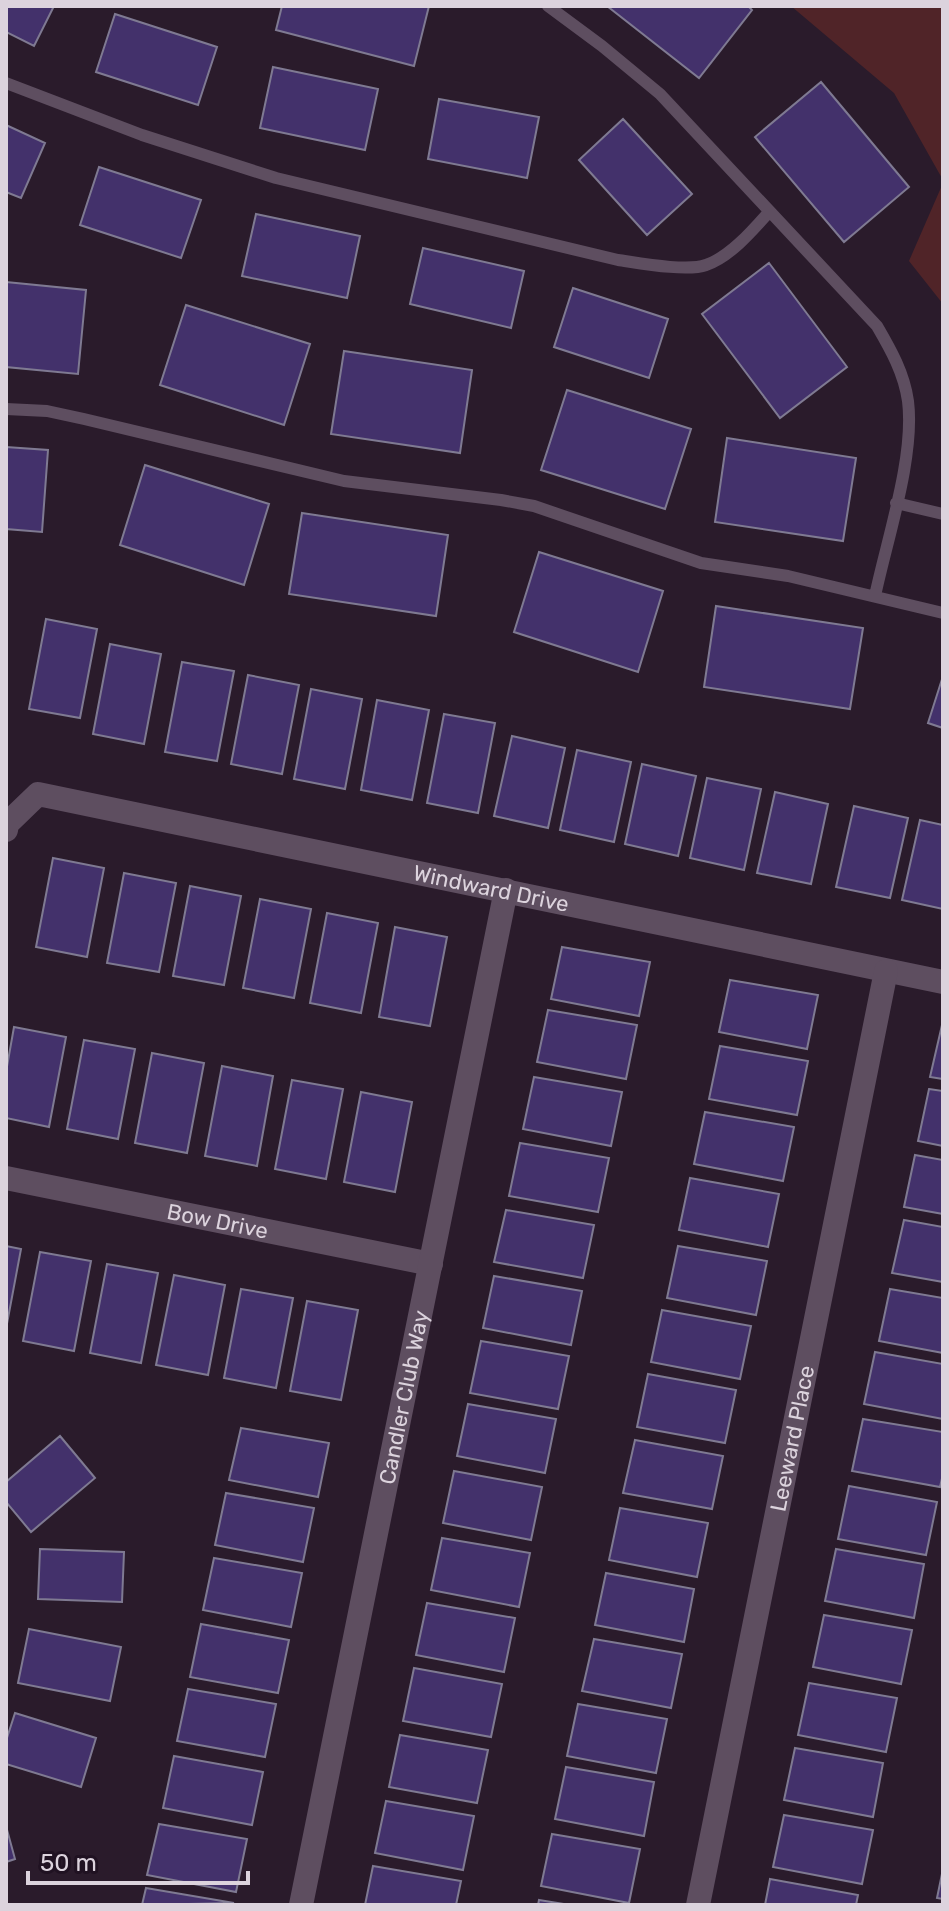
<svg xmlns="http://www.w3.org/2000/svg" width="949" height="1911" font-family="Rubik,sans-serif">
<rect width="100%" height="100%" fill="#2a1b2b"/>
<path fill="#502428" d="M791,6H943V180L894,93Z
M943,183V304L909,261Z"/>
<path fill="#43316b" stroke="#7f7a92" stroke-width="2" d="M6,6H54L34,46L6,32Z
M282,6H429L414,66L276,30Z
M607,6H748L752,10L699,78Z
M115,14L217,47L198,105L96,72Z
M273,67L378,89L365,150L260,128Z
M821,82L909,187L844,242L755,137Z
M439,99L539,117L527,178L428,159Z
M623,119L692,194L647,235L579,160Z
M6,125L45,143L21,198L6,192Z
M99,167L201,200L181,258L80,225Z
M256,214L360,236L347,298L242,276Z
M423,248L524,271L511,328L410,304Z
M769,263L847,367L780,418L702,314Z
M6,282L86,290L78,374L6,367Z
M573,288L668,319L649,378L554,347Z
M186,305L310,344L284,425L160,385Z
M344,351L472,370L460,453L331,434Z
M567,390L691,429L665,509L541,470Z
M727,438L856,458L843,541L715,522Z
M6,447L48,450L42,532L6,529Z
M145,465L269,504L244,585L120,545Z
M302,513L448,535L436,616L289,594Z
M539,552L663,591L638,672L514,632Z
M716,606L863,628L850,709L704,687Z
M46,619L97,629L80,718L29,709Z
M110,644L161,654L144,744L93,734Z
M182,662L234,671L217,761L165,752Z
M248,675L299,685L282,774L231,764Z
M943,676V728L928,723Z
M311,689L362,699L345,789L294,779Z
M377,700L429,710L412,800L361,790Z
M444,714L495,723L478,813L427,803Z
M512,736L565,748L548,828L494,816Z
M577,750L631,762L614,842L560,830Z
M642,764L696,776L678,856L625,844Z
M707,778L761,789L744,870L690,858Z
M775,792L828,804L811,884L757,873Z
M854,806L908,818L890,898L836,887Z
M920,820L943,825V909L902,900Z
M53,858L104,868L87,957L36,947Z
M124,873L176,883L159,972L107,963Z
M190,886L241,896L224,985L173,976Z
M260,899L311,909L294,998L243,988Z
M327,913L378,923L361,1013L310,1003Z
M395,927L447,937L430,1026L379,1017Z
M562,947L650,962L639,1016L551,999Z
M730,980L818,995L807,1049L719,1032Z
M548,1010L637,1025L626,1079L537,1062Z
M942,1025H943V1079L930,1077Z
M14,1027L66,1037L49,1127L6,1118V1072Z
M84,1040L135,1049L118,1139L67,1129Z
M720,1046L808,1061L797,1115L709,1099Z
M152,1053L204,1063L187,1153L135,1143Z
M222,1066L273,1076L257,1166L205,1156Z
M534,1077L622,1092L611,1146L523,1129Z
M292,1080L343,1089L326,1179L275,1169Z
M929,1089L943,1091V1146L918,1141Z
M361,1092L412,1102L395,1192L344,1182Z
M705,1112L794,1127L783,1181L694,1164Z
M520,1143L609,1158L598,1212L509,1196Z
M915,1155L943,1160V1214L904,1207Z
M690,1178L779,1194L768,1247L679,1230Z
M506,1210L594,1225L583,1278L494,1262Z
M904,1220L943,1227V1282L892,1273Z
M6,1246L21,1249L6,1329Z
M678,1246L767,1261L756,1315L667,1298Z
M40,1252L91,1261L74,1351L23,1341Z
M107,1264L158,1273L141,1363L90,1353Z
M174,1275L225,1285L208,1375L156,1365Z
M494,1276L582,1291L571,1345L483,1328Z
M241,1289L293,1298L276,1388L224,1378Z
M890,1289L943,1298V1353L879,1341Z
M307,1301L358,1310L341,1400L290,1391Z
M662,1310L751,1326L740,1379L651,1362Z
M481,1341L569,1356L558,1409L470,1393Z
M875,1352L943,1364V1419L864,1404Z
M648,1374L736,1390L725,1443L637,1427Z
M468,1404L556,1419L545,1473L457,1456Z
M863,1419L943,1432V1474L940,1487L852,1471Z
M241,1428L329,1443L318,1497L229,1480Z
M60,1436L95,1478L31,1532L6,1502V1482Z
M635,1440L723,1456L712,1509L623,1493Z
M454,1471L542,1487L531,1540L443,1523Z
M849,1486L937,1502L926,1555L838,1539Z
M226,1493L314,1508L303,1562L215,1545Z
M620,1508L708,1523L697,1577L609,1560Z
M442,1538L530,1553L519,1607L431,1590Z
M40,1549L124,1552L122,1602L38,1599Z
M836,1549L924,1564L914,1618L825,1601Z
M214,1558L302,1573L291,1627L203,1610Z
M606,1573L694,1589L684,1642L595,1625Z
M427,1603L515,1618L504,1672L416,1655Z
M824,1615L912,1630L901,1684L813,1667Z
M201,1624L289,1640L278,1693L190,1677Z
M29,1629L121,1647L110,1701L18,1683Z
M594,1639L682,1654L671,1708L582,1691Z
M414,1668L502,1684L491,1737L403,1721Z
M809,1683L897,1698L886,1752L798,1735Z
M188,1689L276,1704L265,1757L177,1741Z
M578,1704L667,1719L656,1773L567,1756Z
M15,1713L96,1738L81,1787L6,1764V1741Z
M400,1735L488,1750L477,1803L389,1787Z
M795,1748L883,1763L873,1817L784,1800Z
M174,1756L263,1772L252,1825L163,1808Z
M566,1767L654,1782L644,1836L555,1819Z
M386,1801L474,1816L463,1870L375,1853Z
M784,1815L873,1830L862,1884L773,1867Z
M159,1824L247,1839L236,1892L147,1875Z
M6,1826L15,1859L6,1862Z
M552,1834L640,1849L629,1903L541,1886Z
M373,1866L461,1881L456,1905H365Z
M943,1869V1899L937,1898Z
M770,1879L858,1895L856,1905H765Z
M146,1888L234,1903L142,1905Z
M539,1900L570,1905H538Z"/>
<g fill="none" stroke-linecap="round" stroke-linejoin="round">
<path stroke="#5e4e60" stroke-width="12" d="M548,6L602,46L660,94L877,326C891,350 904,373 908,401C915,457 887,539 875,596
M6,83L142,135L276,178L618,260C639,263 687,272 706,265C730,257 753,230 769,212
M6,409L47,411L84,419L344,481L501,500L534,506L701,563L788,576L943,613
M896,503L943,514"/>
<g stroke="#5e4e60" stroke-width="24">
<path id="s1" d="M6,830L7,824L38,794L943,982"/>
<path id="s2" d="M6,1178L431,1264"/>
<path id="s3" d="M301,1905L506,890"/>
<path id="s4" d="M698,1905L886,971"/>
</g>
</g>
<g text-anchor="middle" stroke-width="7" stroke-linejoin="round" paint-order="stroke">
<g font-size="22" fill="#dcd3dd" stroke="#201222">
<text dy="8" stroke="none"><textPath href="#s1" startOffset="512">Windward Drive</textPath></text>
<text dy="8" stroke="none"><textPath href="#s2" startOffset="216">Bow Drive</textPath></text>
<text dy="8" stroke="none"><textPath href="#s3" startOffset="518">Candler Club Way</textPath></text>
<text dy="8" stroke="none"><textPath href="#s4" startOffset="476">Leeward Place</textPath></text>
</g>
</g>
<rect width="949" height="1911" fill="none" stroke="#dcd3dd" stroke-width="16"/>
<path d="M28 1871v12h220v-12" fill="none" stroke="#dcd3dd" stroke-width="4"/>
<text x="40" y="1871" font-size="24" fill="#dcd3dd" stroke="#201222" stroke-width="6" paint-order="stroke">50 m</text>
</svg>
